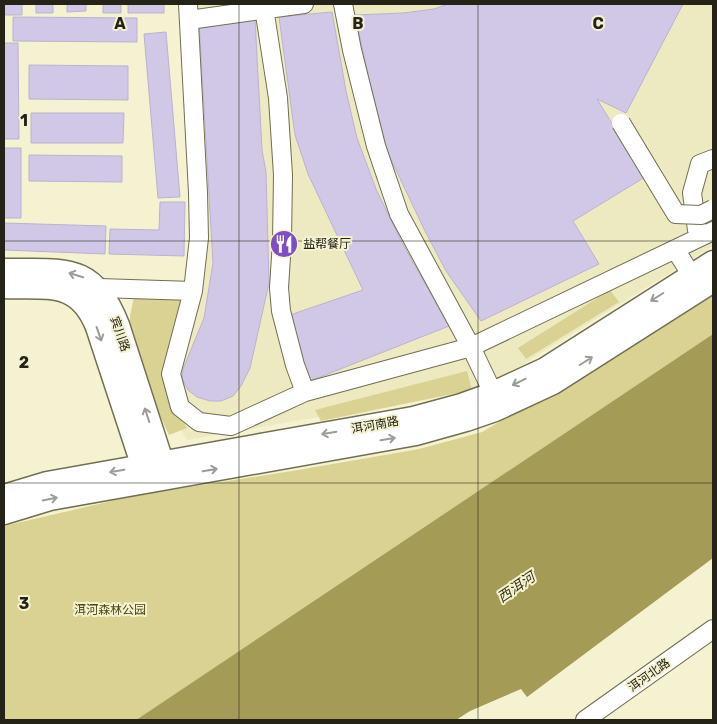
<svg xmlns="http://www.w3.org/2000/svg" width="717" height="724" font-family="Rubik,'Noto Sans SC',sans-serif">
<rect width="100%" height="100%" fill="#f5f2d1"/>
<path fill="#ede9c0" d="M182,4H713V246L493,383L318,417L187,440L169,408L158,352L191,271Z"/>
<path fill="#d9d292" d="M610,290L619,302L526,359L518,348Z
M713,290V334L136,720H4V526L120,499L164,491L298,470L419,449L482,432L572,380Z
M174,296L184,301C175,321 167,343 167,365C167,379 180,415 187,428L169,435L156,407L130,332V316L134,297Z
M467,371L472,390L321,421L315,410Z"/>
<path fill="#a39b56" d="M713,334V558L527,697L521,689L470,711L456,720H136Z"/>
<path fill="#d1c8e7" stroke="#bbb2d0" d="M4,4H22V15H4Z
M36,4H53V13H36Z
M67,4H86V11L67,12Z
M103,4H121V13H103Z
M128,4H164V13H128Z
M448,4H683L626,113L597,99L645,177L573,221L599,264L481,321L446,271L424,229L388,153L369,79L355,15L403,13L434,9Z
M332,12L346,91L357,138L376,189L401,241L449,326L310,381L287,316L363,290L308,174L295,135L279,17Z
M13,17L137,18V42L13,41Z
M255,19L262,150L266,172L269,283L250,368L241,386L233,396L221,401H210L197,397L188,390L182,378L183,369L204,318L213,263L199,21Z
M166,32L180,197L158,198L144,34Z
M4,43H18L19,139H4Z
M29,65L128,66V100L29,99Z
M31,113H124L123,143H31Z
M4,148H21V218H4Z
M29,155L122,156V182L29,181Z
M160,202H185L184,256L109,254L110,229L159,230Z
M4,223L106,226L105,254L4,250Z"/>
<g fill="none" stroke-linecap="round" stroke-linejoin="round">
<defs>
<path id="minor" d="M188,4L198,193L199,238L193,291L171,374L180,407L199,422L231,426L305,392L471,347L713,231
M343,4L352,50L376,146L399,214L471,347L493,393
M264,8L278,98L283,175L282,241L279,288L281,311L295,365L305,392
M189,20L304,4
M697,230L692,193L700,164L713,159
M675,249L692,276
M99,288L193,291
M585,720L713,629"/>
<path id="major" d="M4,270C63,271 93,261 118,325L167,477
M4,287C47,289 78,279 97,327L147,479
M4,496L47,483L413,418L461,405L489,395L545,369L713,262
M4,513L50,499L416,434L466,420L495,410L538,390L553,383L713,281"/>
</defs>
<use href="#minor" stroke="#716f52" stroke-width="20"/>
<use href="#major" stroke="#716f52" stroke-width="25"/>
<use href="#minor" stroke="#fff" stroke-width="18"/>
<use href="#major" stroke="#fff" stroke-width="22"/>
<defs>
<path id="minor-bridge" d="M621,123L676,214L701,215L713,209"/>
</defs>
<use href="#minor-bridge" stroke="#716f52" stroke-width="20" stroke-linecap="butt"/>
<use href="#minor-bridge" stroke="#fff" stroke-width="18"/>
</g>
<defs><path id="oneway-shaft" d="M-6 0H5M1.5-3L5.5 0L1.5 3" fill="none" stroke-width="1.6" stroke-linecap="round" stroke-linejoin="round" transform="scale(1.25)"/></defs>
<g stroke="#9d9c97">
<use href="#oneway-shaft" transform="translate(76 275) rotate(-163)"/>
<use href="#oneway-shaft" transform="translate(657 297) rotate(148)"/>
<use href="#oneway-shaft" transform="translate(99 334) rotate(71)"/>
<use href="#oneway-shaft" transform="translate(586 361) rotate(-32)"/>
<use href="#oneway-shaft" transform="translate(519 382) rotate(154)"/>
<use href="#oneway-shaft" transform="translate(147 415) rotate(-108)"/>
<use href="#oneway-shaft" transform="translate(329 433) rotate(170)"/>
<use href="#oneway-shaft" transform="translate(388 439) rotate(-10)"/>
<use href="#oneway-shaft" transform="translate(210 470) rotate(-10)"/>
<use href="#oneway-shaft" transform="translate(117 471) rotate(170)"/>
<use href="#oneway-shaft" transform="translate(50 499) rotate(-11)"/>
</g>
<path fill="none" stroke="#252317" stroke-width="1" stroke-opacity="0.55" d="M239,4V720M478,4V720M4,241H713M4,483H713"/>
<defs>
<symbol id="restaurant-disc" viewBox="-11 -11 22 22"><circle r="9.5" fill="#7f4ec6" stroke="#f5f2d1"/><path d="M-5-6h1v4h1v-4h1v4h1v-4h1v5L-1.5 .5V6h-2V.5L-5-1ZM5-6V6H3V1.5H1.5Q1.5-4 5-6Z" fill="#fff"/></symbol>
</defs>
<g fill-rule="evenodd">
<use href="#restaurant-disc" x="268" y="228" width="32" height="32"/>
</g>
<g text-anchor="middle" stroke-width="4" stroke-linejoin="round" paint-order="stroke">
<g font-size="12" fill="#252317" stroke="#f5f2d1" text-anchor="start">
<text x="303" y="248">盐帮餐厅</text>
</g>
<g font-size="12" fill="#252317" stroke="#f5f2d1">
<text transform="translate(120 334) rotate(71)" y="4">宾川路</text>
<text transform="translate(375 425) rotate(-10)" y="4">洱河南路</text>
<text transform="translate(649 675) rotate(-35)" y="4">洱河北路</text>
</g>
<g font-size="12" fill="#4c4710" stroke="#f5f2d1">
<text x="110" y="614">洱河森林公园</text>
</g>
<g font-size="14" font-style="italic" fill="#393516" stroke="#f5f2d1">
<text transform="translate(516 587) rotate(-34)" y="5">西洱河</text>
</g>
</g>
<g font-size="16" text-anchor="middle" font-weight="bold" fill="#252317" stroke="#f5f2d1" stroke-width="4" stroke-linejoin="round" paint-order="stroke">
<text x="120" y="29">A</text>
<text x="358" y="29">B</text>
<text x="598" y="29">C</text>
<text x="24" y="126">1</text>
<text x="24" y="368">2</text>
<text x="24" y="609">3</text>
</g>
<rect width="717" height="724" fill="none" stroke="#252317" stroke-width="10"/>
</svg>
